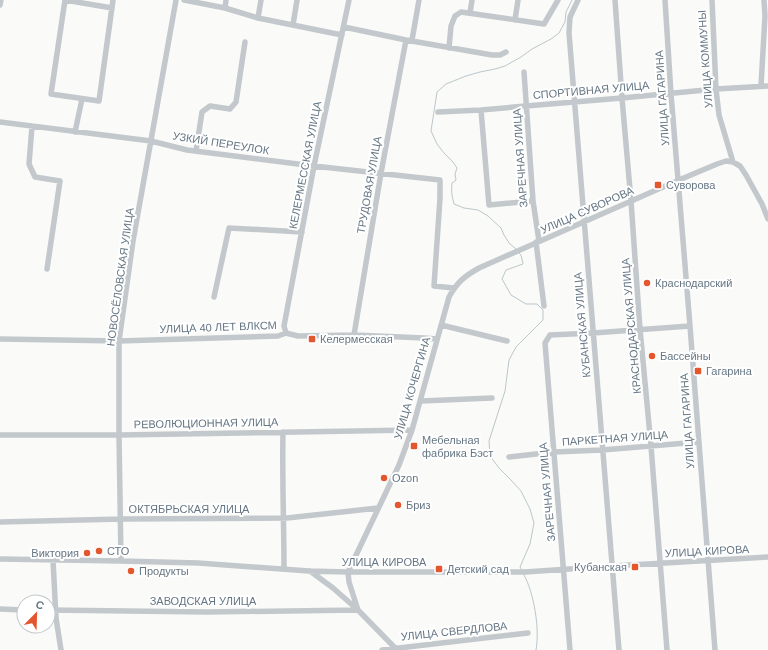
<svg xmlns="http://www.w3.org/2000/svg" width="768" height="650" font-family="Arial,sans-serif">
<rect width="100%" height="100%" fill="#fafaf8"/>
<g fill="none" stroke-linecap="round" stroke-linejoin="round">
<path stroke="#bbc7cb" stroke-width="1" d="M516,249L509,243L504,235L501,228L488,216L478,210L464,208L454,204C452,197 451,191 452,183L456,180L455,174L457,168L453,162L444,153L437,144L431,131L437,92L446,84L466,76L480,72L495,69L505,66L521,57L532,49L551,39L559,33L565,22L566,12L572,0
M519,253L521,255L523,264L506,270L502,279L511,295L526,304H537L543,310V320L516,347L509,360L505,391L489,441L490,456L499,468L511,480L521,491L530,509L534,523L530,544L520,567L522,570
M524,575C534,593 540,629 536,650"/>
<path stroke="#c3c8cc" stroke-width="5.5" d="M65,0L51,94L99,101L113,0
M65,0L112,8
M184,0L225,8L258,18L342,35
M578,0L570,17L569,33L619,650
M615,0L622,98L631,201L640,329L651,446L667,650
M665,0L671,94L690,326L715,650
M712,0L716,89L719,115L733,162
M0,5L1,0
M225,8L226,0
M470,13L472,0
M258,18L261,0
M515,20L518,0
M293,25L297,0
M344,27L406,40L492,55H500L506,52
M412,40L419,0
M449,48L451,26L455,16L461,12L544,24L558,0
M524,72L533,201L539,241
M761,86L765,16L764,0
M481,110L489,205L533,201
M438,112L481,110L526,106L622,98L716,89L768,86
M0,122L151,141L187,150L314,166L440,180V198L434,286L454,288
M32,126L29,164L35,177L60,181L47,269
M75,132L82,99
M196,151L202,112L210,106L230,109L236,102L245,42
M536,242L544,306
M214,297L229,228L302,232
M441,325L507,341
M286,333L284,326L314,166L349,0
M354,335L381,173L406,40
M0,339L119,341L278,336L286,333L298,336L354,335L424,338L437,339
M421,401L492,398
M283,432C282,478 284,524 284,569
M0,435H119L412,430
M509,457L554,452L602,450L699,442
M0,522L121,519L287,518L378,508
M0,559L121,561L198,563L309,571L348,572H525L613,566L768,557
M53,560L56,618L61,650
M121,561L119,435V341L133,241L176,0
M310,571L333,588L358,610L397,650
M0,609L24,610
M48,610L207,612L358,610L349,582L348,572L399,465L412,430L449,297C457,282 465,276 479,268L679,180L717,164L726,161L733,162L740,166L746,175L762,204L768,219
M382,650L528,633
M570,650L545,343L550,335L593,333L690,326"/>
</g>
<g fill="#e4572e" stroke="#fff" stroke-width="1.5">
<rect x="654" y="181" width="8" height="8" rx="2"/>
<circle cx="647" cy="283" r="4"/>
<rect x="308" y="335" width="8" height="8" rx="2"/>
<circle cx="652" cy="356" r="4"/>
<rect x="694" y="367" width="8" height="8" rx="2"/>
<rect x="410" y="442" width="8" height="8" rx="2"/>
<circle cx="384" cy="478" r="4"/>
<circle cx="398" cy="505" r="4"/>
<circle cx="99" cy="551" r="4"/>
<circle cx="87" cy="553" r="4"/>
<rect x="631" y="563" width="8" height="8" rx="2"/>
<rect x="435" y="565" width="8" height="8" rx="2"/>
<circle cx="131" cy="571" r="4"/>
</g>
<g text-anchor="middle" stroke-width="4" stroke-linejoin="round" paint-order="stroke">
<g font-size="11" fill="#657683" stroke="#fff">
<text transform="translate(705 59) rotate(-94)" y="4">УЛИЦА КОММУНЫ</text>
<text transform="translate(591 90) rotate(-5)" y="4">СПОРТИВНАЯ УЛИЦА</text>
<text transform="translate(662 98) rotate(-94)" y="4">УЛИЦА ГАГАРИНА</text>
<text transform="translate(221 143) rotate(9)" y="4">УЗКИЙ ПЕРЕУЛОК</text>
<text transform="translate(520 158) rotate(-94)" y="4">ЗАРЕЧНАЯ УЛИЦА</text>
<text transform="translate(305 165) rotate(-79)" y="4">КЕЛЕРМЕССКАЯ УЛИЦА</text>
<text transform="translate(369 185) rotate(-80)" y="4">ТРУДОВАЯ УЛИЦА</text>
<text transform="translate(587 210) rotate(-24)" y="4">УЛИЦА СУВОРОВА</text>
<text transform="translate(120 277) rotate(-82)" y="4">НОВОСЁЛОВСКАЯ УЛИЦА</text>
<text transform="translate(582 325) rotate(-95)" y="4">КУБАНСКАЯ УЛИЦА</text>
<text transform="translate(631 326) rotate(-95)" y="4">КРАСНОДАРСКАЯ УЛИЦА</text>
<text transform="translate(218 327) rotate(-2)" y="4">УЛИЦА 40 ЛЕТ ВЛКСМ</text>
<text transform="translate(412 388) rotate(-74)" y="4">УЛИЦА КОЧЕРГИНА</text>
<text transform="translate(687 421) rotate(-94)" y="4">УЛИЦА ГАГАРИНА</text>
<text transform="translate(206 423) rotate(-1)" y="4">РЕВОЛЮЦИОННАЯ УЛИЦА</text>
<text transform="translate(615 438) rotate(-4)" y="4">ПАРКЕТНАЯ УЛИЦА</text>
<text transform="translate(547 492) rotate(-95)" y="4">ЗАРЕЧНАЯ УЛИЦА</text>
<text x="189" y="513">ОКТЯБРЬСКАЯ УЛИЦА</text>
<text transform="translate(707 551) rotate(-3)" y="4">УЛИЦА КИРОВА</text>
<text x="384" y="566">УЛИЦА КИРОВА</text>
<text x="203" y="605">ЗАВОДСКАЯ УЛИЦА</text>
<text transform="translate(454 631) rotate(-6)" y="4">УЛИЦА СВЕРДЛОВА</text>
</g>
<g font-size="11" fill="#657683" stroke="#fff" text-anchor="start">
<text x="666" y="189">Суворова</text>
<text x="655" y="287">Краснодарский</text>
<text x="320" y="343">Келермесская</text>
<text x="660" y="360">Бассейны</text>
<text x="706" y="375">Гагарина</text>
<text x="422" y="444">Мебельная<tspan x="422" dy="13">фабрика Бэст</tspan></text>
<text x="392" y="482">Ozon</text>
<text x="406" y="509">Бриз</text>
<text x="107" y="555">СТО</text>
<text x="79" y="557" text-anchor="end">Виктория</text>
<text x="627" y="571" text-anchor="end">Кубанская</text>
<text x="447" y="573">Детский сад</text>
<text x="139" y="575">Продукты</text>
</g>
</g>
<g transform="translate(36 614) rotate(23)"><circle r="19" fill="#ffffff" stroke="#c1c8cd"/>
<path d="M0-3L7 15L0 10L-7 15Z" fill="#e4572e"/>
<text y="-6" font-size="11" font-weight="bold" text-anchor="middle" fill="#657683">С</text>
</g>
</svg>
